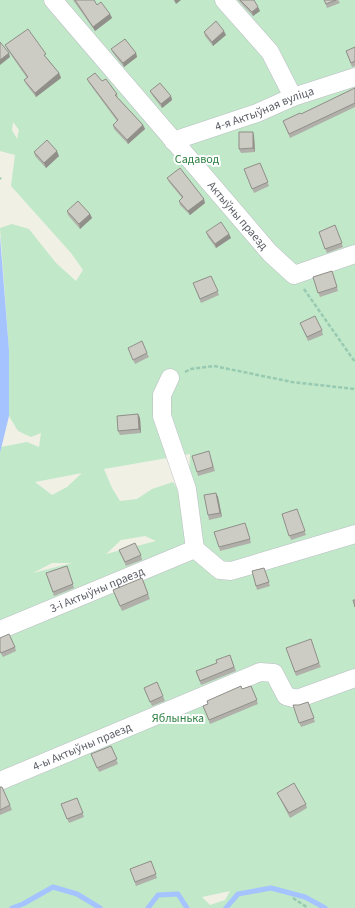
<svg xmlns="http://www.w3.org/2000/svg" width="355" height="908" font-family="'Source Sans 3',sans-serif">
<rect width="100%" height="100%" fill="#f0f0e5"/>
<path fill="#c0e8c9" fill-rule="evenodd" d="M0,0H355V908H0V453L1,447L27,442L39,447L41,433L31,437L18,431L9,416V350L0,228L12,224L29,229L56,263L76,281L83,270L71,253L11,186L15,155L0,151ZM13,122L19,130L17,139L12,130ZM190,454L188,504L173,482L152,489L137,499L120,501L112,488L104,469ZM82,473L67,487L52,495L35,482ZM145,536L156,541L106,554L121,540ZM52,563H72L33,573ZM230,891L225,900L210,905L202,897Z"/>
<path fill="#a5c4ff" d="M0,236L9,350V416L0,453Z"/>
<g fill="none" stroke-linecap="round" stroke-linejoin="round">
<path stroke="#a5c4ff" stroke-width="5" d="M12,908L23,904L53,887L77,894L100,908
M148,908L158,895L178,894L187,908
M226,908L238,894L271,888L305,897L325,908"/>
<defs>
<g id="minor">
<path id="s1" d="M53,0L270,253L294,275L355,254"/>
<path d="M224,0L270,52L293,97"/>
<path id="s2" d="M173,141L257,113L293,97L355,77"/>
<path d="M170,378L162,395V416L187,489L195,549"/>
<path id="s3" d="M0,630L195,549L220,570L231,571L355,534"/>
<path id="s4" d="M0,781L260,672L274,673L286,696L297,699L355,678"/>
</g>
</defs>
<use href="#minor" stroke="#bcbdc4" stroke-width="19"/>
<path stroke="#98cab2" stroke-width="2.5" stroke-dasharray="4 2" stroke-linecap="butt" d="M0,178L1,179
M304,289L355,362
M185,372L191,369L214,366L292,382L355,389
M293,898L308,908"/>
<use href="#minor" stroke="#fff" stroke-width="18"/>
</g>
<path fill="#b0afa9" d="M73,0H94L97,5L110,14L112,18L95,31Z
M238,0H254L260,11L253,16Z
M324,0H338L340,3L327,8Z
M204,32L226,35L213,46L205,36Z
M5,45L47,58L59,73L61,78L36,97L26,84L24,80L27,78L7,49Z
M355,47V66L352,67L346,51Z
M111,49L136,53L137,57L124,67L113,53Z
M87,79L102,81L117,94L118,98L143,125L145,129L128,144L114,129L113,125L117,121L89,83Z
M355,88V107L290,138L283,121L301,114Z
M150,91L171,96L172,100L162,108L152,95Z
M253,132L254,136L255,152L241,153L239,149Z
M34,152L59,156L46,168L35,156Z
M260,163L269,186L254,193L244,169Z
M167,178L205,203L190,215L180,205L179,201L182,198L169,182Z
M67,211L90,214L92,218L80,229L68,215Z
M335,225L343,247L327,253L319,232Z
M206,232L229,234L231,238L216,248L208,237Z
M332,271L338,291L320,297L313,277Z
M211,276L219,295L201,303L193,283Z
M300,323L322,330L323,335L308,341Z
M128,348L147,353L149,357L135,364Z
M138,414L140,418L141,433L120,435L118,431Z
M210,455L215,471L198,476L197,472Z
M216,493L218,497L222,517L209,520L208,515Z
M297,509L306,535L291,540L282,514Z
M247,527L251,543L220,551L219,547Z
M119,550L141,555L142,560L126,566Z
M67,566L74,588L54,596L46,573Z
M264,568L270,586L257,590L252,571Z
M142,578L150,599L122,611L113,590Z
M0,638L15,647L16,651L3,657L0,652Z
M286,648L319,663L321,667L296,676Z
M230,655L236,671L201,685L196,671L217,663Z
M251,686L258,704L210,724L203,706Z
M144,688L163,696L165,701L152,706Z
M308,702L315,722L301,727L293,705H299Z
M111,746L118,764L99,772L91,754Z
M0,787L10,805L12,810L0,815Z
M277,793L306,804L307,808L290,818L279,797Z
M77,798L84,817L69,823L61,804Z
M151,861L157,878L136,886L130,869Z"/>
<path fill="#908f89" d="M174,0H181L176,4Z
M258,7L260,11L253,16L252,12Z
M110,14L112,18L95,31L93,27Z
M224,31L226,35L213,46L212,42Z
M9,53L10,57L0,65V60Z
M136,53L137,57L124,67L123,63Z
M59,73L61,78L36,97L35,93Z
M171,96L172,100L162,108L161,104Z
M143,125L145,129L128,144L127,140Z
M253,132L254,136L255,152L253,148Z
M57,151L59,156L46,168L44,163Z
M204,199L205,203L190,215L188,211Z
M90,214L92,218L80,229L79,224Z
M229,234L231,238L216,248L215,244Z
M138,414L140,418L141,433L139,429Z
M216,493L218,497L222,517L220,513Z"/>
<path fill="#cdccc4" stroke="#908f89" d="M75,0H94L97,5L101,2L110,14L93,27Z
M240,0H254L258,7L252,12Z
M324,0H336L326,4Z
M216,21L224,31L212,42L204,32Z
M28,29L46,54L44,55L59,73L35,93L24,80L28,77L5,45Z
M125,39L136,53L123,63L111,49Z
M0,42L9,53L0,60Z
M355,47V61L351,63L346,51Z
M95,73L102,81L106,79L117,94L115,95L143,125L127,140L113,125L118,120L87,79Z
M160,83L171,96L161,104L150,91Z
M355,88V103L289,134L283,121L300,113L301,114Z
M239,132H253V148L239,149Z
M47,140L57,151L44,163L34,152Z
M260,163L268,182L252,189L244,169Z
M180,168L204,199L188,211L179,201L183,197L167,178Z
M78,201L90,214L79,224L67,211Z
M221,222L229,234L215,244L206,232Z
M335,225L342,243L325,249L319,232Z
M332,271L337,287L318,293L313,277Z
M211,276L218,291L200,299L193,283Z
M315,316L322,330L307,337L300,323Z
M142,341L147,353L133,360L128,348Z
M138,414L139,429L118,431L117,416Z
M209,451L213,467L197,472L192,456Z
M216,493L220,513L208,515L204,495Z
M297,509L305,531L289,536L282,514Z
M245,523L250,539L219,547L214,532Z
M135,543L141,555L125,562L119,550Z
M67,566L73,584L53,592L46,573Z
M264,568L269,582L256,586L252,571Z
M142,578L148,594L120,606L113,590Z
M353,600H355V607Z
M9,634L15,647L1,653L0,651V638Z
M311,639L319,663L295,672L286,648Z
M230,655L234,667L200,681L196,671L217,663L216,660Z
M157,682L163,696L150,702L144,688Z
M241,686L242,689L251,686L257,700L209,720L203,706L208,704L207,701Z
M308,702L314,718L299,723L293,705H299Z
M111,746L117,759L97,768L91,754Z
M294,783L306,804L289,813L277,793Z
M0,787H2L10,805L0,810Z
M77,798L83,813L67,819L61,804Z
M151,861L156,874L135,882L130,869Z"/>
<g text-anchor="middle" stroke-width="4" stroke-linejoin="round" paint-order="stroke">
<g font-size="12" fill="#5c5e66" stroke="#fff">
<text dy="4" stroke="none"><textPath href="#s2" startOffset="97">4-я Актыўная вуліца</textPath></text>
<text dy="4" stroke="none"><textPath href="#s1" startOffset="284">Актыўны праезд</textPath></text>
<text dy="4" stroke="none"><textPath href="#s3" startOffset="105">3-і Актыўны праезд</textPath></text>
<text dy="4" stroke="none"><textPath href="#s4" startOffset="89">4-ы Актыўны праезд</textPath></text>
</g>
<g font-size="12" fill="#308245" stroke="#fff">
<text x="197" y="163">Садавод</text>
<text x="178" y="722">Яблынька</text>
</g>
</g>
</svg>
